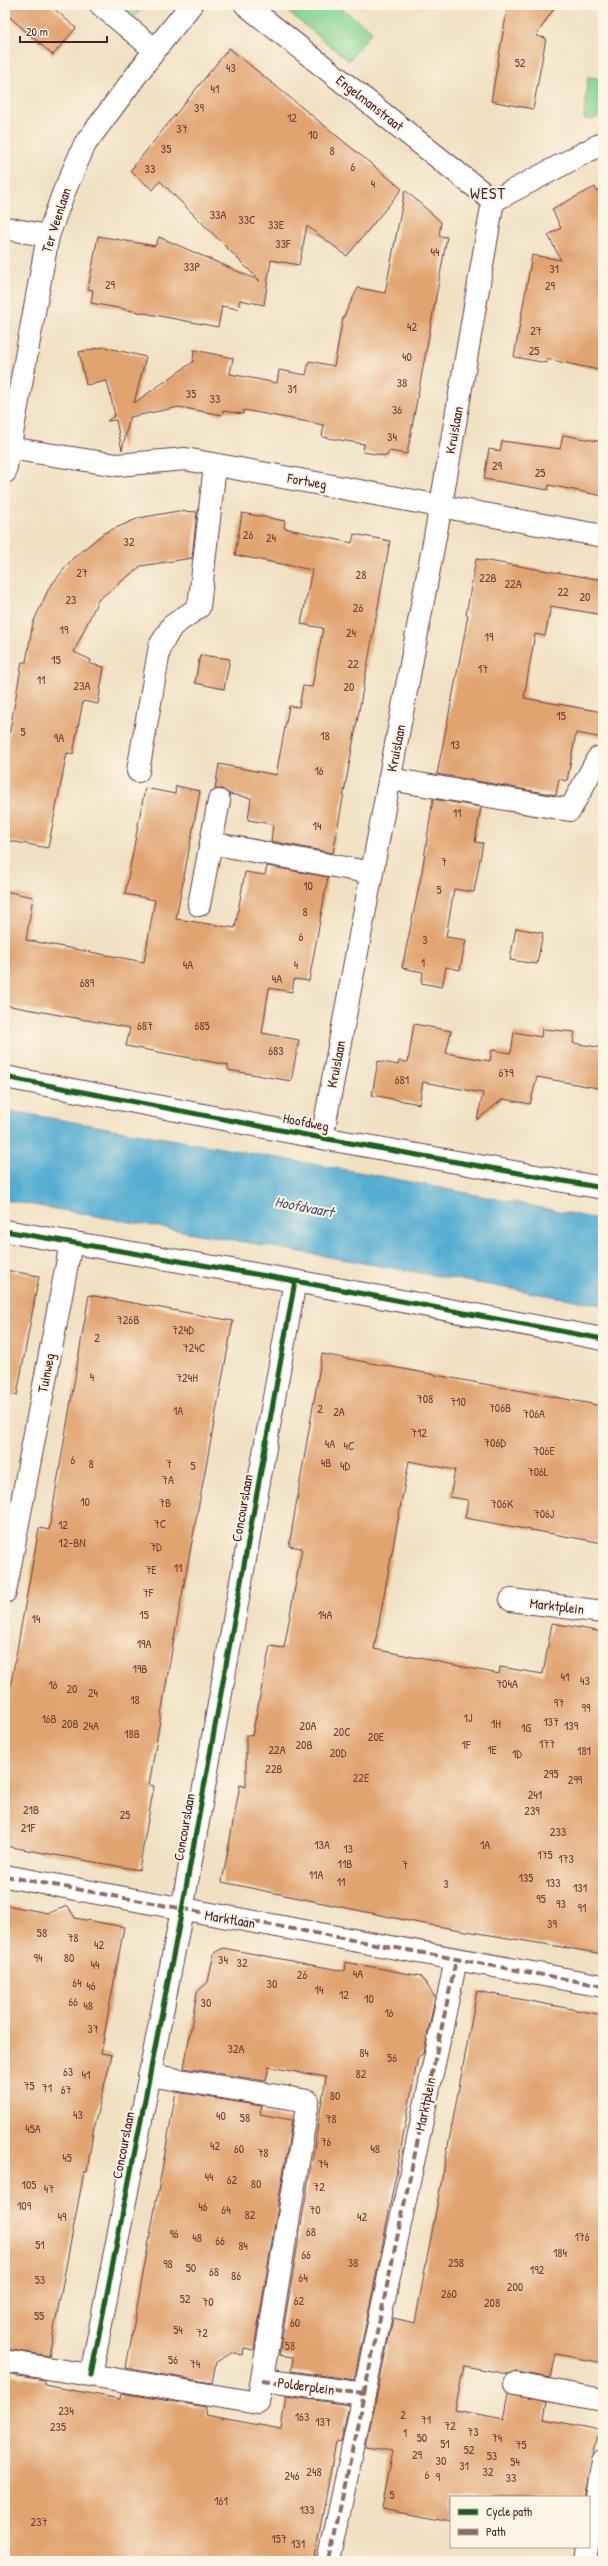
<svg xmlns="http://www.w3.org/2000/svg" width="608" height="2566" font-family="'Patrick Hand',sans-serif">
<rect width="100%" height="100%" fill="#fcf5e5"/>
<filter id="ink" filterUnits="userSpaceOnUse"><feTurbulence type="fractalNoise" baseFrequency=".025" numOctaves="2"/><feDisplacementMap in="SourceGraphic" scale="8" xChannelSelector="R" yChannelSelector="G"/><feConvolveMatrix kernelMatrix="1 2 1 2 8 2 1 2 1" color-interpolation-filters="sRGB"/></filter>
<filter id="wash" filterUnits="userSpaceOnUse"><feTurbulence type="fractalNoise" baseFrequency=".012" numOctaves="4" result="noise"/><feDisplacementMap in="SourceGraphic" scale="16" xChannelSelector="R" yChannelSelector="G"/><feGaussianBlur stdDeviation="0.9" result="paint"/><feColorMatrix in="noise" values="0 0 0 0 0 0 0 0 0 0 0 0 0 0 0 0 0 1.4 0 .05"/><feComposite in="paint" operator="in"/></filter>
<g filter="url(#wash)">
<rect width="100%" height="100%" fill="#f1e1c3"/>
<path fill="#82d393" stroke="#66795f" d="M120,5H144L134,17Z
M280,5H343L341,8L372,31L349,61Z
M588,77L603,79V114L592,120L584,119Z"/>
<path fill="#55add2" stroke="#50667e" d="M5,1110L375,1175L603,1220V1305L5,1200Z"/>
<g id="blocks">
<path fill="#e1a36f" d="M5,5H50L76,28L53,55L5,13Z
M508,5H556L536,36L546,38L533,109L491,101Z
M229,48L402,189L347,256L307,226L299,265L271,260L264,305L240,300L238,309L222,306L218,327L91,303L93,290L88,289L98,236L155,246L159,237L260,281L160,181L153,190L130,171Z
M595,187L597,191L603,188V371L547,359V363L514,357L532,255L561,260L548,235L561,228L552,209Z
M405,190L441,222L439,236L447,237L407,454L389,451L387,456L363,452L364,444L322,437L324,425L244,410L243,414L223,411L222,415L179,407L130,417L122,450L116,420L107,421L115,416L107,381L86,385L79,352L104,347L146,357L134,403L193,362L194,350L233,358L230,374L277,383L279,370L306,375L309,361L334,366L343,318L358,288L385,293Z
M563,435L603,442V496L549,485L548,490L484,479L489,449L500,451L502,441L560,449Z
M178,511L197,512L192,558L141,566L98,600L74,652L91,660L90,664L104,667L98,704L83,701L73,754L67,753L48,848L5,840V759L22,662H26L33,623L49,588L73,558L104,533L139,518Z
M242,513L285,521L284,528L352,543L354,534L390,541L333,853L271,841L273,824L248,820L251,798L229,794L222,789H215L219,764L276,775L289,706L299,707L303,686L312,687L323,628L301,624L312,570L235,555Z
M476,559L603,580V615L551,606L545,636L535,634L524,698L603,712V738L576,733L567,781L559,779L556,795L437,774L462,648L468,615H466Z
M200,655L230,659L224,689L195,683Z
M176,786L200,791L176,919L235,928L245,872L265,875L267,866L328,877L309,981L294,979L292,992L269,988L262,1033L299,1040L291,1081L228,1070V1065L126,1046L130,1028L5,1005V891L33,897L26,940L144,962L155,900L125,894L145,788L175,794Z
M433,799L481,807L475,842L483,843L474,892L454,889L446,937L466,940L460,970L446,967L442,987L421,983L423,972L402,968L422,872Z
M516,928L543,933L537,964L510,960Z
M414,1024L451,1031L446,1053L490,1061L492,1050L511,1053L514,1032L541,1037L542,1029L575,1032L573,1043L603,1048V1089L537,1077L530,1104L503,1099L477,1120L483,1093L423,1082L419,1104L372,1095L378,1061L398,1065L399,1061L408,1062Z
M5,1270L39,1276L17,1395L5,1394Z
M89,1295L233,1321L174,1638L149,1785L154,1786L139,1870L5,1846V1716L39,1528L49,1530Z
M322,1354L603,1406V1543L465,1518L468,1500L450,1497L455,1470L409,1461L374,1649L499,1674L500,1667L543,1674L552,1623L603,1632V1954L419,1923L222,1882L240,1785L246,1787V1735L252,1736L270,1646L284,1648L302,1548L289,1546Z
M5,1905L48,1913L68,1906L75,1918L124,1927L101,2053L112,2055L94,2126L87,2172H84L49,2356L5,2349Z
M223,1948L344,1971L345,1962L421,1976L435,1997L424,2053L418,2057L382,2248L354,2380L291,2371L293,2357L279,2355L326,2077L269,2067L266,2081L184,2068L197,1992L208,1982L214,1953Z
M477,1991L603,2015V2363L556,2354L551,2378L517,2372L508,2374L464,2366L455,2410L504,2419L509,2394L547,2402L544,2419L599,2430L584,2497H451V2522L381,2509L392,2451L366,2447L393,2318L415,2323Z
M176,2092L262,2106L260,2114L292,2120L254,2350L244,2348L243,2355L232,2353L216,2362L212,2383L126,2368Z
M5,2374L45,2380L44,2385L120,2399L121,2393L206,2407L205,2415L281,2429L286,2396L349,2405L341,2443L336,2442L314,2561H5Z"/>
</g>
</g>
<g filter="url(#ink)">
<use href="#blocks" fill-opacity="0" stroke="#633c42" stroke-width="1"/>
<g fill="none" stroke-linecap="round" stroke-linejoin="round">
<defs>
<path id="minor" d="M101,5L155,50
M246,5L493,201
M5,228L48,236
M9,448L117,465L185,459L603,536
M5,472L48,236L63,194L85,144L155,50L191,5
M138,771L160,646L172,626L199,607L215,465
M390,779L570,810L598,758L603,759
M211,843L372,873
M199,905L219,801
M5,1077L322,1138L603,1188
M322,1138L441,505L493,201L603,143
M5,1231L295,1281L603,1339
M5,1592L71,1243
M511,1600L603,1612
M5,1876L603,1986
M5,2361L258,2403L308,2101L149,2075
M91,2375L182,1910L295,1281
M262,2380L364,2394L329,2561
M515,2384L603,2400
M364,2394L456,1960
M589,2542L603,2461
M586,2561L588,2547"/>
</defs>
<use href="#minor" stroke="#633c42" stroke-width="24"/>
<use href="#minor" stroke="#fff" stroke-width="22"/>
<path stroke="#8d6e63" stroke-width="4" stroke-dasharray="8 4" stroke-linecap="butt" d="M5,1876L603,1986
M262,2380L364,2394L329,2561
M364,2394L456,1960"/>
<defs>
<path id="cycleway" d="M5,1077L322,1138L603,1188
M5,1231L295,1281L603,1339
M91,2375L182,1910L295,1281"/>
</defs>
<use href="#cycleway" stroke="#fcf5e5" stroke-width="8"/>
<use href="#cycleway" stroke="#1b5e20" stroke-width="5"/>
</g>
</g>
<g text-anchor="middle" stroke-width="4" stroke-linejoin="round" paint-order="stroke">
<g font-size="12" fill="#70403c">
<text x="520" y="67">52</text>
<text x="231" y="72">43</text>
<text x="215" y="93">41</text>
<text x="199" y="112">39</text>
<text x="292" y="122">12</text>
<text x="182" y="133">37</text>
<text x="313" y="139">10</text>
<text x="166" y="153">35</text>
<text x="332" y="155">8</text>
<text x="353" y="171">6</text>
<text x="150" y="173">33</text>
<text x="373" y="188">4</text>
<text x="218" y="219">33A</text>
<text x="247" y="224">33C</text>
<text x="276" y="229">33E</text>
<text x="283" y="248">33F</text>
<text x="435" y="256">44</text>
<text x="192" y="271">33P</text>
<text x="554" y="273">31</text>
<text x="110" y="289">29</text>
<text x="550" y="290">29</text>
<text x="412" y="331">42</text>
<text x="536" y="335">27</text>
<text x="534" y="355">25</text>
<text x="407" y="361">40</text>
<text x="402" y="387">38</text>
<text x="292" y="393">31</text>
<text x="191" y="398">35</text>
<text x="215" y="403">33</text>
<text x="397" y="414">36</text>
<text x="392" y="441">34</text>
<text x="497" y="470">29</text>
<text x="540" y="477">25</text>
<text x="248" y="539">26</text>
<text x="271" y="542">24</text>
<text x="129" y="546">32</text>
<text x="82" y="577">27</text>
<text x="361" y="579">28</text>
<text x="488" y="582">22B</text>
<text x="513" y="588">22A</text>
<text x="563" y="596">22</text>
<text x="585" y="601">20</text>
<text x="71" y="604">23</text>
<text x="358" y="612">26</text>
<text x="64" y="634">19</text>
<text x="351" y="637">24</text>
<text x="489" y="641">19</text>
<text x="56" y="664">15</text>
<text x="353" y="668">22</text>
<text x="483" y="673">17</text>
<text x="41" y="684">11</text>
<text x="82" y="690">23A</text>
<text x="349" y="691">20</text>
<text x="561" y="720">15</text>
<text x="23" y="736">5</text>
<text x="325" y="740">18</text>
<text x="59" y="742">9A</text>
<text x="455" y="749">13</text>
<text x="319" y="775">16</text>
<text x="457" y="817">11</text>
<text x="317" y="830">14</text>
<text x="444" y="866">7</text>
<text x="308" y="890">10</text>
<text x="439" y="894">5</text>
<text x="305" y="916">8</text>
<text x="301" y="941">6</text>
<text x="425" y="944">3</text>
<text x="423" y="967">1</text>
<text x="188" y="969">4A</text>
<text x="296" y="969">4</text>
<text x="277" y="983">4A</text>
<text x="87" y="987">689</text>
<text x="145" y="1030">687</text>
<text x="202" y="1030">685</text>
<text x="276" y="1055">683</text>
<text x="506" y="1077">679</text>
<text x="402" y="1084">681</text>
<text x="128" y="1324">726B</text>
<text x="183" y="1334">724D</text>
<text x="97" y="1342">2</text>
<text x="194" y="1352">724C</text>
<text x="92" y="1381">4</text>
<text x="187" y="1382">724H</text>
<text x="425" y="1403">708</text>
<text x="458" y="1406">710</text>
<text x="500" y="1412">706B</text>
<text x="320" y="1413">2</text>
<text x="178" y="1415">1A</text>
<text x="339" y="1416">2A</text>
<text x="534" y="1418">706A</text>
<text x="419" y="1437">712</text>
<text x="495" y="1447">706D</text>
<text x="330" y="1448">4A</text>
<text x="349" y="1450">4C</text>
<text x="544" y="1455">706E</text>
<text x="73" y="1464">6</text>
<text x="326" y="1467">4B</text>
<text x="91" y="1468">8</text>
<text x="169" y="1468">7</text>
<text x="193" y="1470">5</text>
<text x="345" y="1470">4D</text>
<text x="538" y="1476">706L</text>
<text x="168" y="1484">7A</text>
<text x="85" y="1506">10</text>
<text x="165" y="1507">7B</text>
<text x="502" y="1508">706K</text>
<text x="544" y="1518">706J</text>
<text x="160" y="1528">7C</text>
<text x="63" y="1529">12</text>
<text x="72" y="1547">12-BN</text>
<text x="156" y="1551">7D</text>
<text x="178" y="1572">11</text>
<text x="151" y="1574">7E</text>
<text x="148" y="1597">7F</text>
<text x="144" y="1619">15</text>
<text x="325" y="1619">14A</text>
<text x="36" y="1623">14</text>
<text x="144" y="1648">19A</text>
<text x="140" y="1673">19B</text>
<text x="565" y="1681">41</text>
<text x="585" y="1685">43</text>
<text x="507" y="1688">704A</text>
<text x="53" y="1689">16</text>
<text x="72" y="1693">20</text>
<text x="93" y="1697">24</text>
<text x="135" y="1704">18</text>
<text x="559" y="1707">97</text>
<text x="586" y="1712">99</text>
<text x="468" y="1722">1J</text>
<text x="49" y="1723">16B</text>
<text x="551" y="1726">137</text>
<text x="70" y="1728">20B</text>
<text x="496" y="1728">1H</text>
<text x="91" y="1730">24A</text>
<text x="308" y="1730">20A</text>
<text x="571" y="1730">139</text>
<text x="526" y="1732">1G</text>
<text x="342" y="1736">20C</text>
<text x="132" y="1738">18B</text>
<text x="376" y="1741">20E</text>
<text x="547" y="1748">177</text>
<text x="304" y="1749">20B</text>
<text x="466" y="1749">1F</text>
<text x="277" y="1754">22A</text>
<text x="492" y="1754">1E</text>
<text x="584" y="1755">181</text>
<text x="338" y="1757">20D</text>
<text x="517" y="1758">1D</text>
<text x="274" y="1773">22B</text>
<text x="551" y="1778">295</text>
<text x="361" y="1782">22E</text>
<text x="575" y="1784">299</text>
<text x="535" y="1799">241</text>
<text x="31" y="1814">21B</text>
<text x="532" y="1815">239</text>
<text x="125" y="1819">25</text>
<text x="28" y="1832">21F</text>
<text x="558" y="1836">233</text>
<text x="322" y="1849">13A</text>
<text x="485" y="1849">1A</text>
<text x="348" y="1853">13</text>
<text x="545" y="1859">175</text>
<text x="566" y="1863">173</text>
<text x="345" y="1868">11B</text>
<text x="405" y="1869">7</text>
<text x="316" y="1879">11A</text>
<text x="526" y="1882">135</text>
<text x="341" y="1886">11</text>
<text x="553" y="1887">133</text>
<text x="446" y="1888">3</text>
<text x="580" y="1892">131</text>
<text x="541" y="1903">95</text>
<text x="561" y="1908">93</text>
<text x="582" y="1912">91</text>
<text x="552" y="1928">39</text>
<text x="42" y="1937">58</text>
<text x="73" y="1942">78</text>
<text x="99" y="1949">42</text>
<text x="38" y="1962">94</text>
<text x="69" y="1962">80</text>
<text x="223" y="1964">34</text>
<text x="242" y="1967">32</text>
<text x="95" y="1969">44</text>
<text x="358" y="1978">4A</text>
<text x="302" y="1979">26</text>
<text x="77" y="1987">64</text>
<text x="272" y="1988">30</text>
<text x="91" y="1990">46</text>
<text x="319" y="1994">14</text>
<text x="344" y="1999">12</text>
<text x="369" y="2003">10</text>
<text x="73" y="2006">66</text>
<text x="206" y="2007">30</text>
<text x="88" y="2010">48</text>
<text x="389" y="2017">16</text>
<text x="93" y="2033">37</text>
<text x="236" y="2053">32A</text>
<text x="364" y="2057">84</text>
<text x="392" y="2062">56</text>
<text x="68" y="2076">63</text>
<text x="361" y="2078">82</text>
<text x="86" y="2079">41</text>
<text x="29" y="2090">75</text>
<text x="47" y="2092">71</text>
<text x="66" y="2094">67</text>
<text x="335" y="2100">80</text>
<text x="78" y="2119">43</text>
<text x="221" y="2120">40</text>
<text x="245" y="2122">58</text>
<text x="331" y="2123">78</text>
<text x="33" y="2133">45A</text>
<text x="326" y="2146">76</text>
<text x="215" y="2150">42</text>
<text x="239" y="2153">60</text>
<text x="375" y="2153">48</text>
<text x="263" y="2157">78</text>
<text x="67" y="2162">45</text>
<text x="323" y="2168">74</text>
<text x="209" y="2181">44</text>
<text x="232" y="2184">62</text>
<text x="256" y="2188">80</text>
<text x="29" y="2189">105</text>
<text x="319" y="2191">72</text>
<text x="49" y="2193">47</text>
<text x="24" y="2210">109</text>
<text x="203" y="2211">46</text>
<text x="226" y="2214">64</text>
<text x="315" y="2214">70</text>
<text x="250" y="2219">82</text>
<text x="62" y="2221">49</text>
<text x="362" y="2221">42</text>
<text x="311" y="2236">68</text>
<text x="174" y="2238">96</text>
<text x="582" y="2241">176</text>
<text x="197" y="2242">48</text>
<text x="220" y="2245">66</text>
<text x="40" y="2249">51</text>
<text x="243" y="2250">84</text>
<text x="560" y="2257">184</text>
<text x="306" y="2259">66</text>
<text x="353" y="2267">38</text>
<text x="456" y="2267">258</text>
<text x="168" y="2268">98</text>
<text x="191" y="2272">50</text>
<text x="537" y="2274">192</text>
<text x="214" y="2276">68</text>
<text x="236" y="2280">86</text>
<text x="303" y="2282">64</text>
<text x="40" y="2284">53</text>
<text x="515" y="2291">200</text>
<text x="449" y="2298">260</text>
<text x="185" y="2303">52</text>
<text x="299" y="2305">62</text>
<text x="208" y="2306">70</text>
<text x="492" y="2307">208</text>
<text x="39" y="2320">55</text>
<text x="295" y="2327">60</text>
<text x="178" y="2334">54</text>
<text x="202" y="2337">72</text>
<text x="290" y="2350">58</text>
<text x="173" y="2364">56</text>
<text x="195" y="2368">74</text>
<text x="66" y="2415">234</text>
<text x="403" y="2419">2</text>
<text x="302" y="2421">163</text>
<text x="426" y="2424">71</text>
<text x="323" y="2426">137</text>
<text x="450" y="2430">72</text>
<text x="58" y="2431">235</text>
<text x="473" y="2436">73</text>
<text x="405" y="2437">1</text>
<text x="422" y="2442">50</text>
<text x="497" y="2442">74</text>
<text x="445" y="2448">51</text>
<text x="521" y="2449">75</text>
<text x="469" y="2454">52</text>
<text x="417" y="2459">29</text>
<text x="492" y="2460">53</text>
<text x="441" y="2465">30</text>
<text x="515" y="2466">54</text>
<text x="464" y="2470">31</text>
<text x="314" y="2476">248</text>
<text x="488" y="2476">32</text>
<text x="427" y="2479">6</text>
<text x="292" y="2480">246</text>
<text x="438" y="2481">9</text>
<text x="511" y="2482">33</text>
<text x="392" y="2499">5</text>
<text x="221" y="2505">161</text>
<text x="307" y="2514">133</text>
<text x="39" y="2526">237</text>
<text x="279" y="2543">157</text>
<text x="298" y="2548">131</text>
</g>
<g font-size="14" fill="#4a1f2b" stroke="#fcf5e5">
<text transform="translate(370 103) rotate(38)" y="5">Engelmanstraat</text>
<text transform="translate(56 220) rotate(-72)" y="5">Ter Veenlaan</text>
<text transform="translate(454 430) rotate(-80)" y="5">Kruislaan</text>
<text transform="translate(307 481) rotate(10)" y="5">Fortweg</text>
<text transform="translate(396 748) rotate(-79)" y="5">Kruislaan</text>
<text transform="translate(336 1064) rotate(-79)" y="5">Kruislaan</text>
<text transform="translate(306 1122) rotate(11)" y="5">Hoofdweg</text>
<text transform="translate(46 1373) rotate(-79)" y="5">Tuinweg</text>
<text transform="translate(242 1508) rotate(-80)" y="5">Concourslaan</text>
<text transform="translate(557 1606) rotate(7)" y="5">Marktplein</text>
<text transform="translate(184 1827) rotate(-80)" y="5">Concourslaan</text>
<text transform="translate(230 1919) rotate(10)" y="5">Marktlaan</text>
<text transform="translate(425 2104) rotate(-78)" y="5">Marktplein</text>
<text transform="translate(123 2145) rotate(-79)" y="5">Concourslaan</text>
<text transform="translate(306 2386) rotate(8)" y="5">Polderplein</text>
</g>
<g font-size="15" font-style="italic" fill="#4e586e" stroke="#fcf5e5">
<text transform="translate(304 1207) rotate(11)" y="5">Hoofdvaart</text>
</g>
<g font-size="16" letter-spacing="1" fill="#4a1f2b" stroke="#fcf5e5">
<text x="488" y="199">WEST</text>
</g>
</g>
<rect width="608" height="2566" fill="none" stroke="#fcf5e5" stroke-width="20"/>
<rect x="450" y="2496" width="140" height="52" fill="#fcf5e5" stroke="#b59f9b"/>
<rect x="458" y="2509" width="20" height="6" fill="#1b5e20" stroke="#b59f9b"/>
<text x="486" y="2516" font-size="12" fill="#4a1f2b">Cycle path</text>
<rect x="458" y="2529" width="20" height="6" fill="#8d6e63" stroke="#b59f9b"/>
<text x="486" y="2536" font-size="12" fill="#4a1f2b">Path</text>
<path d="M20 36v6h87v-6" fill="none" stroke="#4a1f2b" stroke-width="2"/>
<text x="26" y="36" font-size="12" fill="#4a1f2b" stroke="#fcf5e5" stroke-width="3" paint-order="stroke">20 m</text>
</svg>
